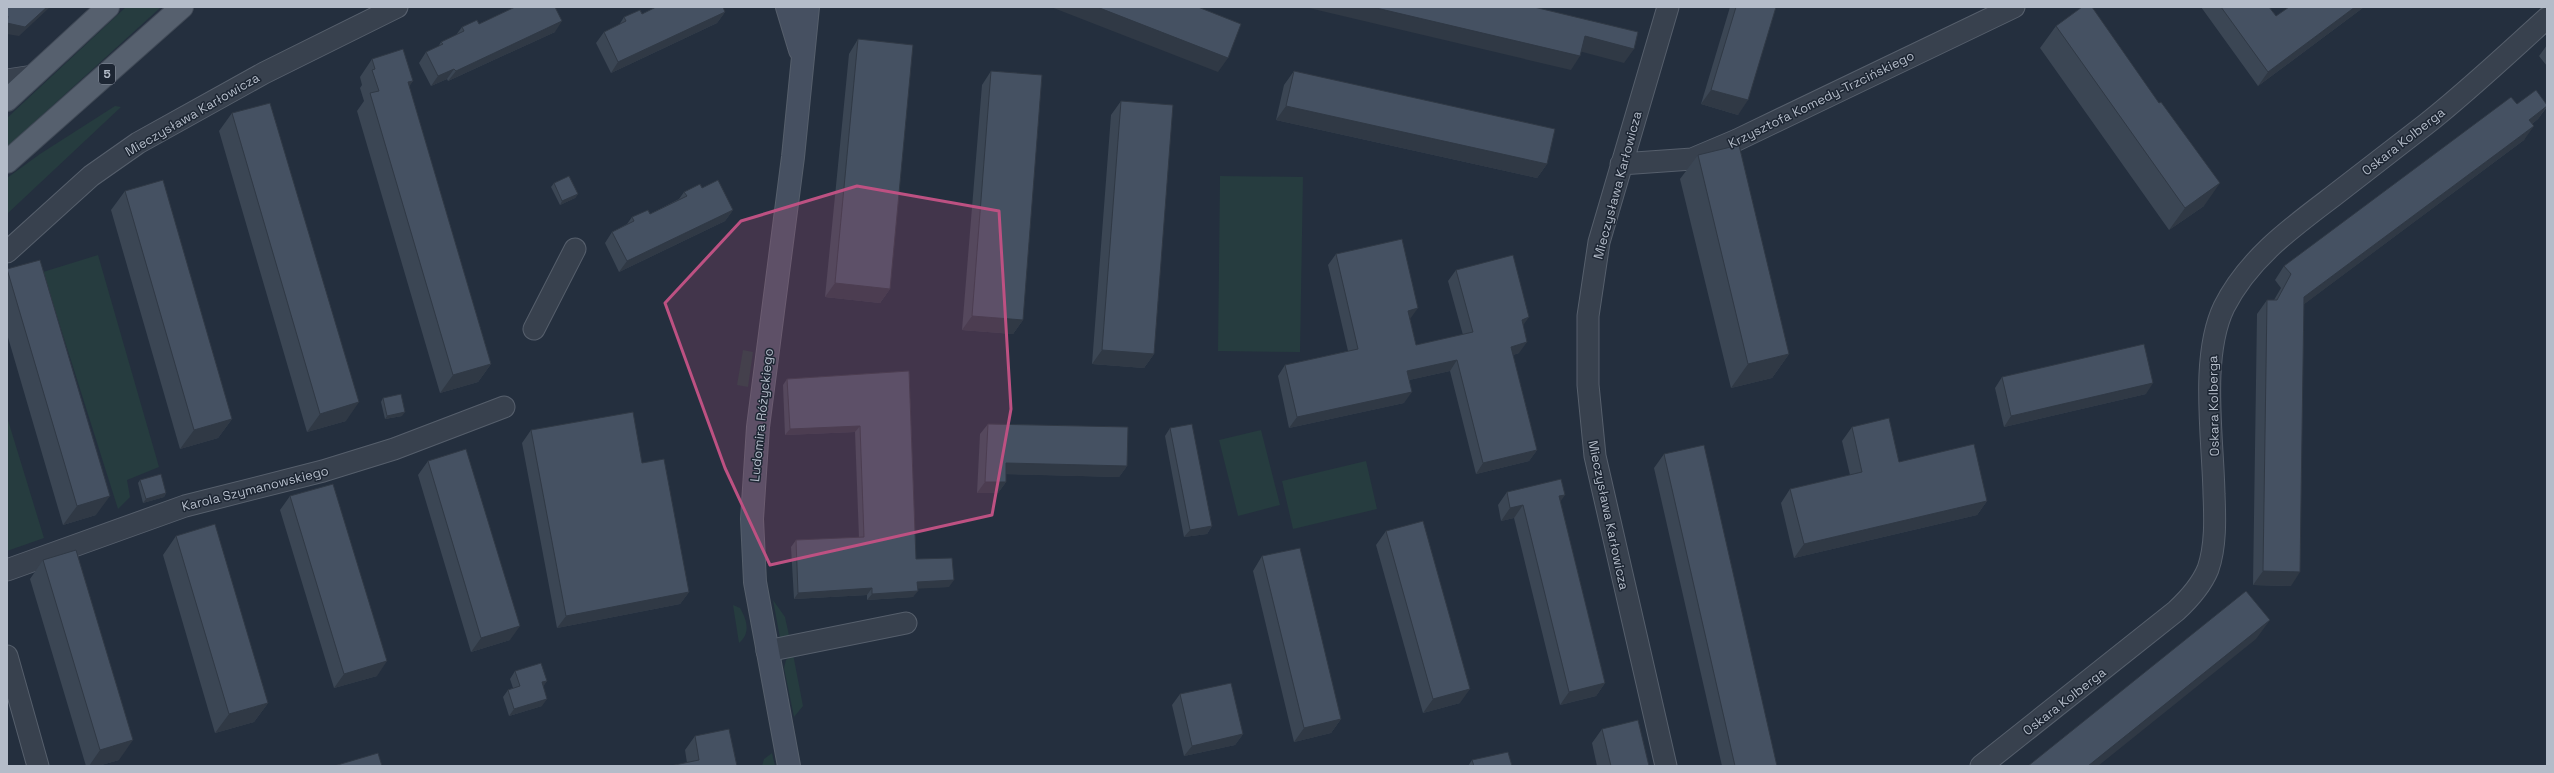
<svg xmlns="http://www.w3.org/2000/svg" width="2554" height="773" font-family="'Space Grotesk',sans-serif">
<rect width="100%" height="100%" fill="#242f3e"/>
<path fill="#263c3f" d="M126,7H161L7,147V118Z
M115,106L121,107L7,214V178L40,154Z
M1220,176L1303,177L1300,352L1218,351Z
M98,255L159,467L127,480L130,497L118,509L43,272Z
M743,350L753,352L748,387L737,385Z
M7,417L44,538L7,551Z
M1261,430L1280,505L1238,516L1219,440Z
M1366,461L1377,509L1293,529L1282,481Z
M773,600L785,617L790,640L780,638Z
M733,605L740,608C747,620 751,633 739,643Z
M793,654L803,706L794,717L784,668L786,660Z
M772,753L775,766H762L764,759Z"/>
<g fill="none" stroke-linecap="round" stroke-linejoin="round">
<defs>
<path id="street" d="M7,80L33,76
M1621,164L1692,159L1737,140L2014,7
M7,252L91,176L138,143L264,73L397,7
M534,329L575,249
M7,570L185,506L323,471L394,449L504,407
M767,651L906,623
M7,656L38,766
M1666,766L1595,456L1588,385V316L1599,242L1668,7
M1981,766L2176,611C2189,599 2201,586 2208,569C2216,546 2215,518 2214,494C2213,438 2200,357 2224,307C2248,259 2291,228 2332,197C2363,173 2394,149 2425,125C2467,92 2507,54 2547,18"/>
<path id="secondary" d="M787,7L800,50
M789,766L755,582L752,519L758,427L793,157L808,7"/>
<path id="primary" d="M7,100L108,7
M7,162L182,7"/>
</defs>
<use href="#street" stroke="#565f6c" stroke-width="23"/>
<use href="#secondary" stroke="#565f6c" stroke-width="24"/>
<use href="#primary" stroke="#414a57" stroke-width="24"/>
<use href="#street" stroke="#38414e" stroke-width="21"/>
<use href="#secondary" stroke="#465061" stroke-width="22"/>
<use href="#primary" stroke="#56606e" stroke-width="22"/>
</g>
<path fill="#3b4654" d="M512,7H555V32L448,81L447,79L431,86L419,63L426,52L438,47L441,42L456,35L462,27L479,24L510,10Z
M1730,7H1776L1738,115L1701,104Z
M2201,7H2269L2276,16L2364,7L2258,86Z
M725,12L717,23L611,73L596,43L604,32L619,25L624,17L642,14Z
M2056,26L2204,206L2169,230L2040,48Z
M858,39L890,289L880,303L825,297L849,54Z
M2547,45V66L2539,56Z
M372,59L413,81L409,86L491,364L478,382L440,393L357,111L364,101L360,88L362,85L360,77Z
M991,71L1023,320L1013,334L962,330L982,85Z
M1294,71L1547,164L1537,178L1276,120L1284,85Z
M1121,101L1154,354L1144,368L1092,364L1111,115Z
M2517,104L2547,105V107L2538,119L2532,124L2524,140L2304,304L2291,586L2253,585L2257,314L2267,300H2274L2281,288L2275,280L2284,266Z
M232,113L346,421L307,432L219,131Z
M1698,155L1789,354L1772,378L1731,388L1680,179Z
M554,183L578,194L575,198L560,205L551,187Z
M702,188L733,210L725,221L619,272L605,243L612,232L627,224L632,217L650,214L679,199L684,192Z
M125,191L232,419L218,438L180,449L111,210Z
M1336,254L1410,319L1416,345L1463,335L1448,281L1456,270L1523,326L1519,353L1513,355L1537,450L1529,461L1476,474L1450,371L1409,380L1404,403L1289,428L1278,376L1285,365L1348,351L1328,265Z
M7,270L96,515L63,525L7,334Z
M909,371L916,559L949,587L917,588L913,597L867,600V595L794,599L791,547L796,540L859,538L855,432L785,435L783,385L787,379Z
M2002,377L2146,394L2004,427L1995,388Z
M383,398L402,416L385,419L381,402Z
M988,424L1127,466L1119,477L1006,474V482L998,493H977L980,434Z
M1852,427L1899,462L1987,501L1977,515L1794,558L1781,503L1790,489L1850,475L1842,441Z
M1170,428L1212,526L1207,534L1184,537L1165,436Z
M531,430L642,463L689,592L680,604L557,628L522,443Z
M1664,454L1777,766H1722L1654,468Z
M428,461L510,640L471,652L418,475Z
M140,480L166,493L164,497L143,503L138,483Z
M1507,492L1560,501L1605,683L1596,696L1560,705L1514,518L1501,521L1498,505Z
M290,496L377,676L334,688L280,510Z
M1386,531L1460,703L1423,713L1376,545Z
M176,536L268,703L254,722L215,733L163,555Z
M1262,556L1341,719L1331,733L1294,742L1253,571Z
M43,560L119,760L98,766H86L30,579Z
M515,671L547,681L543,686L542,706L509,716L503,697L508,690L513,688L510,679Z
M1180,694L1243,734L1235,745L1184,756L1172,705Z
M1602,729L1649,766H1597L1592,743Z
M695,736L737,766L687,763L685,750Z
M1472,760L1512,766H1468Z"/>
<path fill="#303945" d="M47,7H50L19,36L7,34V23Z
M1051,7H1097L1228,58L1218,72Z
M1310,7H1372L1580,56L1571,70L1309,8Z
M2355,7H2364L2258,86L2268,72Z
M725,12L717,23L611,73L618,62Z
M562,21L555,32L448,81L456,71Z
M1585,36L1634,49L1624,63L1575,50Z
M454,69L447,79L431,86L438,76Z
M413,81L400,99L408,82Z
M1711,90L1748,100L1738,115L1701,104Z
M1286,106L1547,164L1537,178L1276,120Z
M2547,106L2538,119L2519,134L2529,120Z
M2534,126L2524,140L2295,311L2304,297Z
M2220,183L2204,206L2169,230L2185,208Z
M578,194L575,198L560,205L562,201Z
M733,210L725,221L619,272L627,261Z
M835,283L890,289L880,303L825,297Z
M1418,308L1410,319L1408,311Z
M972,316L1023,320L1013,334L962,330Z
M1529,317L1521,328L1522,320Z
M1527,342L1519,353L1504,358L1511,347Z
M1102,350L1154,354L1144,368L1092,364Z
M1789,354L1772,378L1731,388L1748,364Z
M1457,360L1450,371L1400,382L1407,371Z
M491,364L478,382L440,393L453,375Z
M2153,383L2146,394L2004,427L2011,416Z
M1412,392L1404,403L1289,428L1297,417Z
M359,402L346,421L307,432L320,414Z
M405,412L402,416L385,419L387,416Z
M232,419L218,438L180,449L194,430Z
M860,426L855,432L785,435L790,429Z
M1537,450L1529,461L1476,474L1483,463Z
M1006,463L1127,466L1119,477L998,474Z
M985,482H1006L998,493H977Z
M166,493L164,497L143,503L146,499Z
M1565,495L1556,508L1559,496Z
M110,496L96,515L63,525L77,506Z
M1987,501L1977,515L1794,558L1804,544Z
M1523,505L1514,518L1501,521L1510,508Z
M1212,526L1207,534L1184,537L1190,530Z
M2263,571L2300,572L2291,586L2253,585Z
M954,580L949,587L913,589L917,582Z
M872,588L867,595L794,599L798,593Z
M918,591L913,597L867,600L872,594Z
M689,592L680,604L557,628L566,616Z
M2270,620L2256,639L2098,766H2088Z
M520,626L510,640L471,652L481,638Z
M387,661L377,676L334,688L344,674Z
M547,681L542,688V682Z
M1605,683L1596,696L1560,705L1569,692Z
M1470,689L1460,703L1423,713L1433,699Z
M547,699L542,706L509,716L514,709Z
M268,703L254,722L215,733L229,714Z
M1341,719L1331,733L1294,742L1304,728Z
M1243,734L1235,745L1184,756L1192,746Z
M133,740L119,760L98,766H89L100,750Z"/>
<path fill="#455162" stroke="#303945" d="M7,7H47L25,27L7,23L8,16H7Z
M515,7H555L562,21L456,71L454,69L438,76L426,52L443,44L441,42L464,31L462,27L477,20L479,24Z
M656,7H723L725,12L618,62L604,32L626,21L624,17L640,10L642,14Z
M1097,7H1198L1241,24L1228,58Z
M1372,7H1534L1638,32L1634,49L1585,36L1580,56Z
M1736,7H1776L1748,100L1711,90Z
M2082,7H2092L2159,103L2161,102L2220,183L2185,208L2056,26Z
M2221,7H2269L2276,16L2289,7H2355L2268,72Z
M858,39L913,45L890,289L835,283Z
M403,49L413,81L408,82L491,364L453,375L370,93L379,91L372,70L375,69L372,59Z
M991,71L1042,75L1023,320L972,316Z
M1294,71L1555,129L1547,164L1286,106Z
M2536,90L2547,105V106L2529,120L2534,126L2304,297L2300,572L2263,571L2267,300H2277L2291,274L2284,266L2511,97L2517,104Z
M1121,101L1173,105L1154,354L1102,350Z
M270,103L359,402L320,414L232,113Z
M1739,145L1789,354L1748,364L1698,155Z
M569,176L578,194L562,201L554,183Z
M163,180L232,419L194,430L125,191Z
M718,180L733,210L627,261L612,232L634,221L632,217L648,210L650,214L687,196L684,192L700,184L702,188Z
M1402,239L1418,308L1408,311L1416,345L1473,332L1456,270L1513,255L1529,317L1522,320L1527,342L1511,347L1537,450L1483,463L1457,360L1407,371L1412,392L1297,417L1285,365L1358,349L1336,254Z
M40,260L110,496L77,506L7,269Z
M2144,344L2153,383L2011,416L2002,377Z
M909,371L916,559L952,558L954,580L917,582L918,591L872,594V588L798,593L796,540L864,537L860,426L790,429L787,379Z
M401,394L405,412L387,416L383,398Z
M633,412L642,463L664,459L689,592L566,616L531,430Z
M1889,418L1899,462L1974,444L1987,501L1804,544L1790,489L1862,472L1852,427Z
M988,424L1128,427L1127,466L1006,463V482H985Z
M1192,424L1212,526L1190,530L1170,428Z
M1704,445L1777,766H1735L1664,454Z
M466,449L520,626L481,638L428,461Z
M161,474L166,493L146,499L140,480Z
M1561,479L1565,495L1559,496L1605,683L1569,692L1523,505L1510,508L1507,492Z
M333,484L387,661L344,674L290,496Z
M1423,521L1470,689L1433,699L1386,531Z
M215,524L268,703L229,714L176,536Z
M1300,548L1341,719L1304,728L1262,556Z
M76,550L133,740L100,750L43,560Z
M2246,591L2270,620L2088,766H2028Z
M541,663L547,681L542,682L547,699L514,709L508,690L520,686L515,671Z
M1231,683L1243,734L1192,746L1180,694Z
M1638,720L1649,766H1611L1602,729Z
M729,729L737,766H670L699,760L695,736Z
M1508,752L1512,766H1474L1472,760Z
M378,753L382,766H334Z"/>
<path fill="#bd5182" fill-opacity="0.2" stroke="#bd5182" stroke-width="3" stroke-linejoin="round" d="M857,186L999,211L1011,409L992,515L770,565L725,468L665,303L741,221Z"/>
<g text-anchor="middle" stroke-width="3" stroke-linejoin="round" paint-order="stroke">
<rect fill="#1d2633" stroke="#878f9c" stroke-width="1" x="99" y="64" width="16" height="20" rx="3"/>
<g font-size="12" font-weight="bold" fill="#b4bcc9">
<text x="107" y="78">5</text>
</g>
<g font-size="13" fill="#b4bcc9" stroke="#1d2633">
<text transform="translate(1821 99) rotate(-26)" y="5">Krzysztofa Komedy-Trzcińskiego</text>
<text transform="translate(192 114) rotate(-30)" y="5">Mieczysława Karłowicza</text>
<text transform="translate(2403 141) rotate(-38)" y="5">Oskara Kolberga</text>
<text transform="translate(1617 185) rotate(-75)" y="5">Mieczysława Karłowicza</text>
<text transform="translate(2213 406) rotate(-91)" y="5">Oskara Kolberga</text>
<text transform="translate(761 415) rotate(-84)" y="5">Ludomira Różyckiego</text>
<text transform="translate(255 488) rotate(-14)" y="5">Karola Szymanowskiego</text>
<text transform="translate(1609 515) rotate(78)" y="5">Mieczysława Karłowicza</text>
<text transform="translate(2064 701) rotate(-38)" y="5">Oskara Kolberga</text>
</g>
</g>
<rect width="2554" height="773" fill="none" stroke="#b4bcc9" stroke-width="16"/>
</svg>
